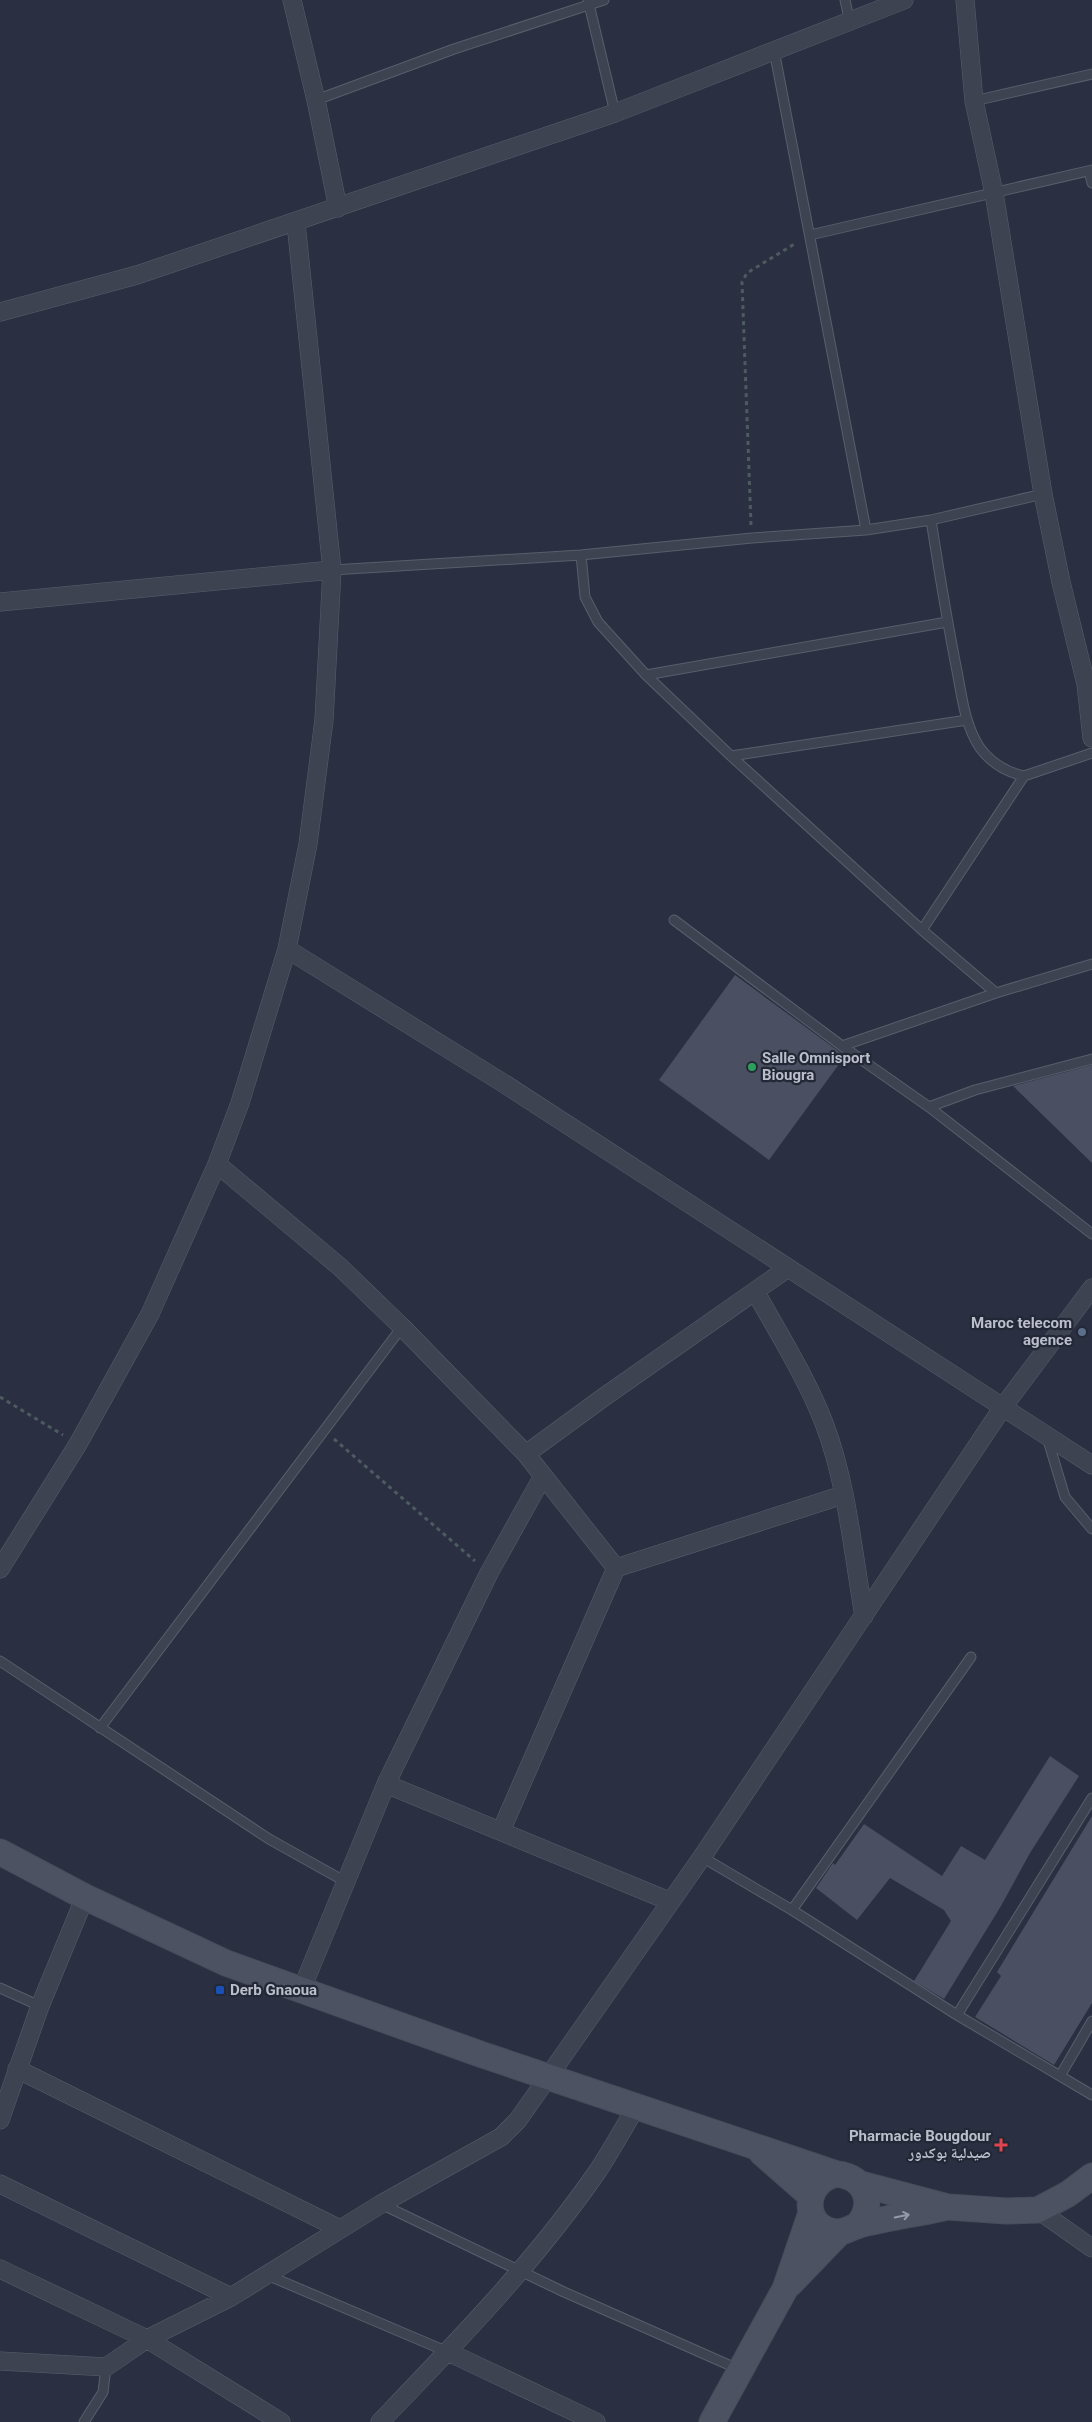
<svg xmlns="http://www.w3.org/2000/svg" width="1092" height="2422" font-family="Roboto,'Noto Naskh Arabic',sans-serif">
<rect width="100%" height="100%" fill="#2a3041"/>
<path fill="#4a5062" d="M735,975L845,1056L769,1160L659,1080Z
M1092,1065V1163L1013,1086Z
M1050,1756L1079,1776L1030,1853L1001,1906L944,1999L914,1981L951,1921L944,1910L890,1878L857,1920L816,1888L833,1863L835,1865L864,1824L942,1876L961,1846L985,1860Z
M1092,1816V2003L1054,2065L975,2017L1001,1976L997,1972Z"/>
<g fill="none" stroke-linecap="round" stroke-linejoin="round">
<defs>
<path id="lane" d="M588,0L615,113
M845,0L850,23
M774,50L866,530
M316,100L454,49L604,0
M974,101L1092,74
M1089,171L1092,183
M810,235L1092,170
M931,520C939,571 947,621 957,671C962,697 965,726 980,748C992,764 1006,772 1024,776
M581,555L585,597L598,622L646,675L731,756L922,930L1024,776L1092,753
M332,570L581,555L752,538L866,530L931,520L1043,494
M646,675L947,622
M731,756L967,720
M674,920L842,1046L929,1107L1092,1234
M922,930L996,993L1092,964
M842,1046L996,993
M929,1107L975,1090L1092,1059
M1047,1437L1065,1497L1092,1529
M0,1661L269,1839L346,1882
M100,1728L402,1327
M1092,1798L957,2015L1092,2095
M702,1857L792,1910L957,2015
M792,1910L971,1657
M0,1988L40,2006
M1060,2076L1092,2021
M381,2204L564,2292L738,2369
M267,2275L448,2352
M84,2422L103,2392L106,2367"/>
<path id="street" d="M292,0L316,100L338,208
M965,0L974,101L994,193L1043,494L1061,582L1086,684L1092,738
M0,312L137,275L615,113L904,0
M0,602L332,570
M287,949L500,1081L1092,1465
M217,1164L340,1267L402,1327L526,1454L616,1568
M755,1291C779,1334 806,1377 824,1423C847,1483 853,1553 864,1616
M526,1454L604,1397L788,1268
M0,1569L78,1444L150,1314L217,1164L240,1103L287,949L308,844L324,720L332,570L296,223
M386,1784L669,1901
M501,1831L616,1568L843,1495
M301,1991L386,1784L489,1573L543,1476
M17,2069L340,2229
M0,2120L40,2006L85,1897
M0,2184L231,2297
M1038,2210L1092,2248
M0,2269L147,2339L281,2422
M448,2352L596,2422
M0,2361L106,2367L147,2339L231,2297L381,2204L501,2137L518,2120L702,1857L1003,1407L1092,1288
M380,2422C456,2343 534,2263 597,2172C611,2151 623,2129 636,2107"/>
<path id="secondary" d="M0,1852L85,1897L226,1963L480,2054L837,2174C866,2177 876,2204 857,2226
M762,2153L810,2195
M837,2174C801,2181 801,2230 838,2232C846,2232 852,2227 859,2225C887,2218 915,2214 943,2208
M861,2184L948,2207L1006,2211L1038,2210L1068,2194L1092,2176
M790,2284L840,2232
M712,2422L785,2289L811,2213"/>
</defs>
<use href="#lane" stroke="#595e6b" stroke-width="11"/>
<use href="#street" stroke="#595e6b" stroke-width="19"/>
<use href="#secondary" stroke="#484c5a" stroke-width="27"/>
<path stroke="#4d5b61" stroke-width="3" stroke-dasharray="4 4" stroke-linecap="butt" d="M751,525L742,282L747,273L796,243
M0,1397L63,1435
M334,1439L475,1561"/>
<use href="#lane" stroke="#3e4351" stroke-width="9"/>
<use href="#street" stroke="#3e4351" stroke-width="18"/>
<use href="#secondary" stroke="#4d5263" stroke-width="25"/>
</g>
<defs><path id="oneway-shaft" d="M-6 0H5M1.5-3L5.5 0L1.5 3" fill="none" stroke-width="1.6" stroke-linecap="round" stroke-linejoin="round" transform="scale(1.25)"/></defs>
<use stroke="#9499a7" href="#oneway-shaft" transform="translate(902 2216) rotate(-12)"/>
<circle fill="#2e9e5b" stroke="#232836" stroke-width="2" cx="752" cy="1067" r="5"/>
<circle fill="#5c6f8a" stroke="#232836" stroke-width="2" cx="1082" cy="1332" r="5"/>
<rect fill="#1a4fb4" stroke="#232836" stroke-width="2" x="215" y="1985" width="10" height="10" rx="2.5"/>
<path fill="#e0444e" stroke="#232836" stroke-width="2" d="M998.5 2137.5h5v5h5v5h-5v5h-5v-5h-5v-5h5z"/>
<g text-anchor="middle" stroke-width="4.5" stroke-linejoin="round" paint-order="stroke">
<g font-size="15" font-weight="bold" fill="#bbbfcb" stroke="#232836" text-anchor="start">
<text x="762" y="1063">Salle Omnisport<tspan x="762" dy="17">Biougra</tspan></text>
<text x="1072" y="1328" text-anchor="end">Maroc telecom<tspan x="1072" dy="17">agence</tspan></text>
<text x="230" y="1995">Derb Gnaoua</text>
<text x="991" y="2141" text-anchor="end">Pharmacie Bougdour<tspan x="991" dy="17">صيدلية بوكدور</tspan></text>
</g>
</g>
</svg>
